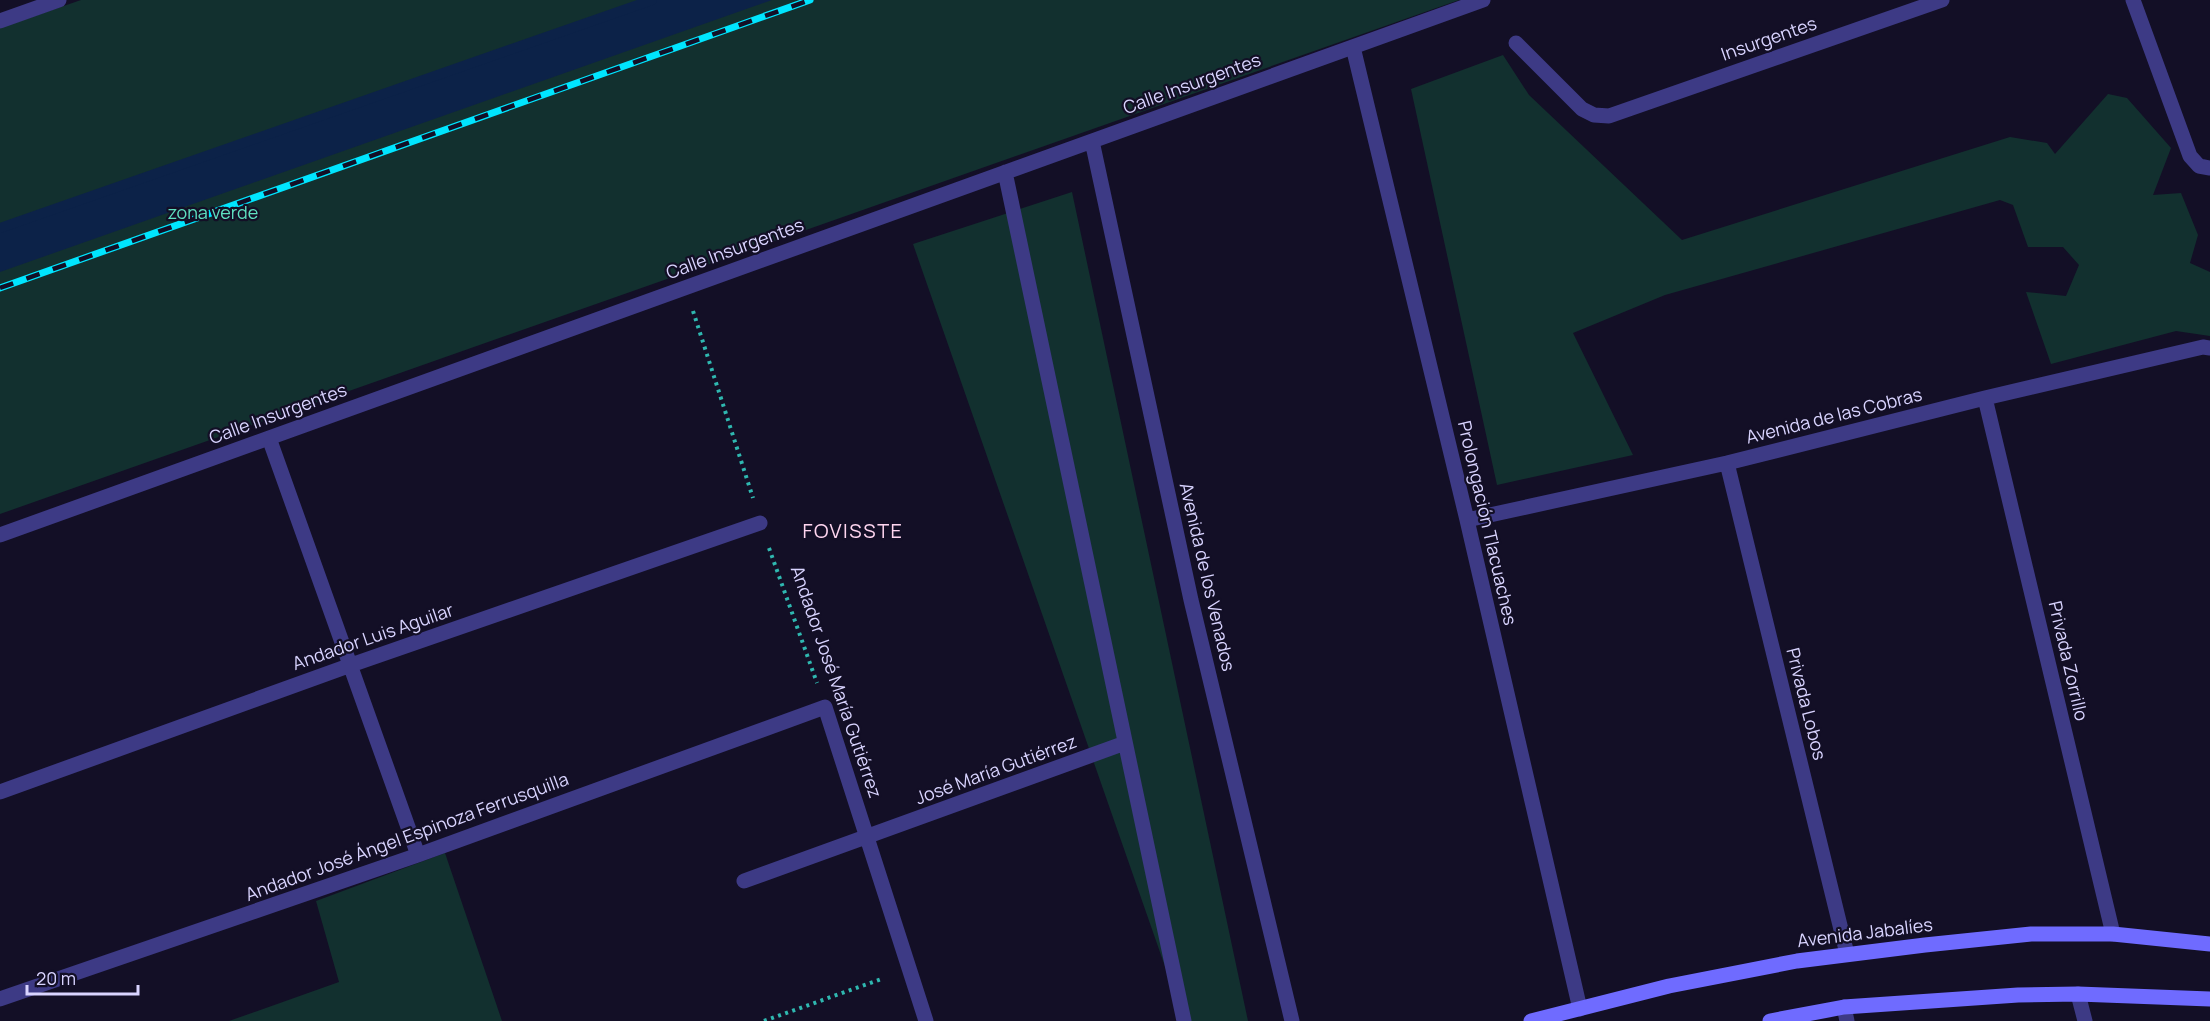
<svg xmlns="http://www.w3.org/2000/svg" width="2210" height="1021" font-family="Manrope,sans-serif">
<rect width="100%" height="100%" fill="#130f26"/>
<path fill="#12302f" d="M81,0H1459L0,514V28Z
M1503,55L1529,95L1682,240L2010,137L2047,143L2055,154L2108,94L2127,98L2171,148L2153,195L2181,193L2198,235L2190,263L2210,272V336L2176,331L2051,364L2026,292L2066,296L2079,265L2063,247H2028L2013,205L2000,200L1665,295L1573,333L1633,455L1497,485L1411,89Z
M1072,192L1248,1021H1184L913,244Z
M445,853L502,1021H229L339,982L316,901Z"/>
<path fill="#0c2248" d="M653,0H772L0,272V228Z"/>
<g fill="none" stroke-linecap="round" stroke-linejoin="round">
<path stroke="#0c2248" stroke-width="10" d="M0,228L652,0"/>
<path stroke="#2fb8b0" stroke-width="4" stroke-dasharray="3 4.5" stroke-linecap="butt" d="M693,311L753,498
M769,548L817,683
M764,1021L884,978"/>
<path stroke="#3d3a85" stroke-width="15" d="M2133,0L2190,156L2199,166L2210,168
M0,21L59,0
M1516,43L1582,109L1594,115L1609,116L1942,0
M1353,47L1467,520L1580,1009
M1092,141L1191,600L1292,1021
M1005,172L1184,1021
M1985,398L2113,934
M269,438L418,855
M1727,463L1847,954
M1467,520L1727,463L1985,398L2203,347L2210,348
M0,535L1483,0
M0,792L351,665L760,523
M744,881L1125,743
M2078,994L2085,1021
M0,999L418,855L825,707L926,1021
M1844,1007L1847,1021"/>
<path stroke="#6f6bff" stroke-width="15" d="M1531,1021L1669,986L1797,961L1925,945L2031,934H2113L2210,944
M1770,1021L1844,1007L2018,995L2078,994L2210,999"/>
<defs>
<path id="rail" d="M0,288L810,0"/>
</defs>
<use href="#rail" stroke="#00e5ff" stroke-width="7"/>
<use href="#rail" stroke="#130f26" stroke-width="4.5" stroke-dasharray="14" stroke-linecap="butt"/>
</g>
<g text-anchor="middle" stroke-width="4.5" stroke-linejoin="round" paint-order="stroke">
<g font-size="18" fill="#d9d4ff" stroke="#130f26">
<text transform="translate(1769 39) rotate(-19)" y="6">Insurgentes</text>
<text transform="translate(1192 84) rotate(-20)" y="6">Calle Insurgentes</text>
<text transform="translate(735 249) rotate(-20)" y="6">Calle Insurgentes</text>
<text transform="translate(278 414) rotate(-20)" y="6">Calle Insurgentes</text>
<text transform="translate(1834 416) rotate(-14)" y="6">Avenida de las Cobras</text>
<text transform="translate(1487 523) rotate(77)" y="6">Prolongación Tlacuaches</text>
<text transform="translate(1207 577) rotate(77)" y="6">Avenida de los Venados</text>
<text transform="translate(373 637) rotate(-19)" y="6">Andador Luis Aguilar</text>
<text transform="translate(2068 661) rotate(77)" y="6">Privada Zorrillo</text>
<text transform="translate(836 682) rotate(71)" y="6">Andador José María Gutiérrez</text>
<text transform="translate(1806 704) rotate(76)" y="6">Privada Lobos</text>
<text transform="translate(996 770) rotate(-20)" y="6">José María Gutiérrez</text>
<text transform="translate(407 837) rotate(-20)" y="6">Andador José Ángel Espinoza Ferrusquilla</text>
<text transform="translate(1865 933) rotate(-7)" y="6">Avenida Jabalíes</text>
</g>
<g font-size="18" fill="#5fe0c0" stroke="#130f26">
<text x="213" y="219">zona verde</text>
</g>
<g font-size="20" letter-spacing="1.5" fill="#ffd6f0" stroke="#130f26">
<text x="853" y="538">FOVISSTE</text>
</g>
</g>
<path d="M27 985v9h111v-9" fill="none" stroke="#d9d4ff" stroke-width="3"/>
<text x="36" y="985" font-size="18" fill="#d9d4ff" stroke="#130f26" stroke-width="4.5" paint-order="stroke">20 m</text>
</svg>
